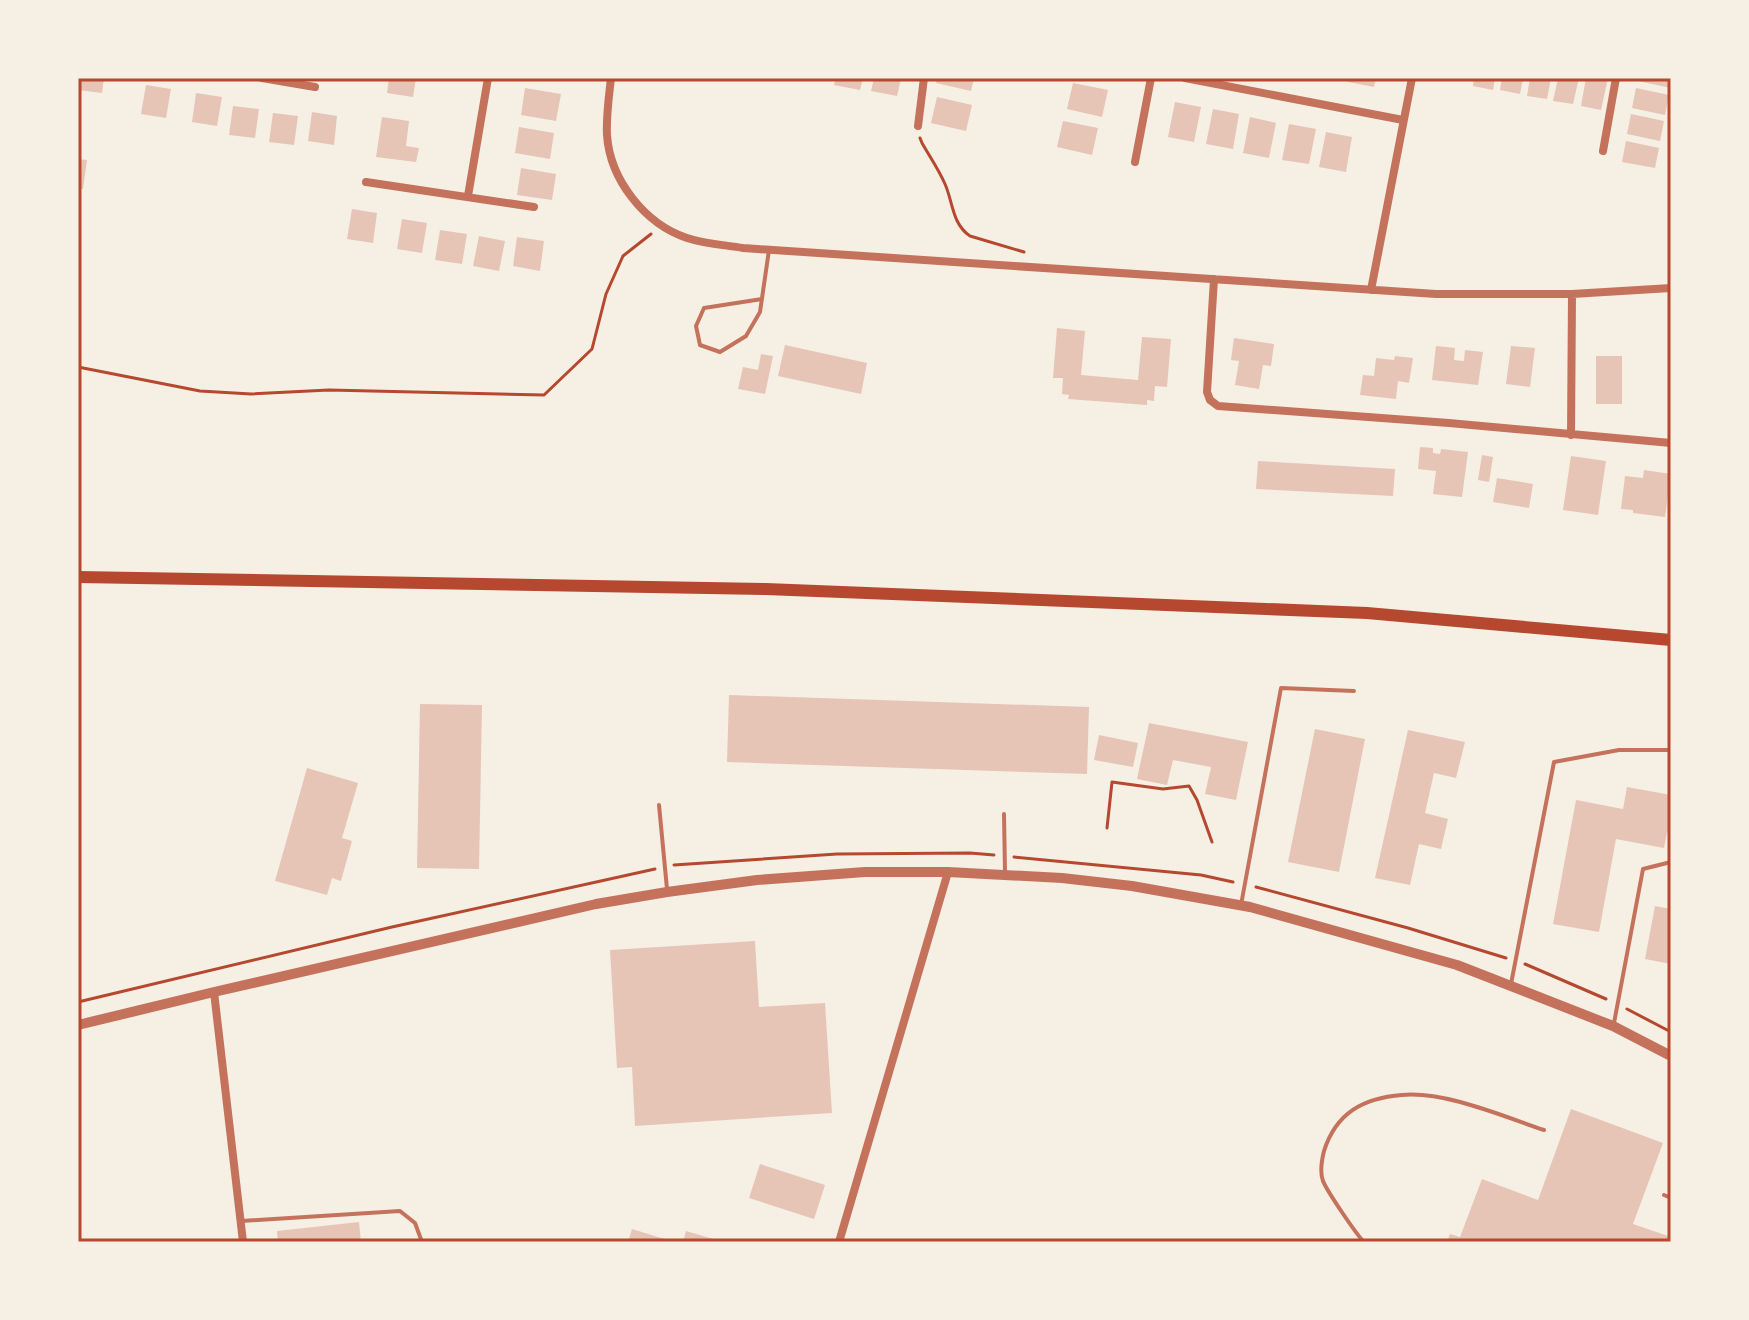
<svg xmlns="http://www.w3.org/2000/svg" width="1749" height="1320" font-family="Arial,sans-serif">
<rect width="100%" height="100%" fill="#f6efe4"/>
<path fill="#e6c5b7" d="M78,78H104L102,93L78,90Z
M389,78H416L413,97L387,93Z
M836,78H863L860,90L834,85Z
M874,78H901L897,96L871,91Z
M937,78H974L971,91L936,83Z
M1348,78H1376L1374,87L1348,82Z
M1474,78H1495L1493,90L1473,86Z
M1502,78H1523L1520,94L1500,90Z
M1530,78H1551L1547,99L1527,96Z
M1558,78H1579L1573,104L1553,101Z
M1586,78H1608L1601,110L1581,106Z
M1638,78H1671V88L1638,81Z
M1073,83L1108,90L1102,117L1067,109Z
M146,85L171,89L166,118L141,114Z
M525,88L561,94L556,121L521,115Z
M1636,88L1669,95L1665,115L1632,108Z
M196,93L222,97L217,126L192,122Z
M937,97L972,105L966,131L931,123Z
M1175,102L1201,107L1194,142L1168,137Z
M233,106L259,109L255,138L229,135Z
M1213,109L1239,114L1233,149L1206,144Z
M312,112L337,116L334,145L308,141Z
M273,113L298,116L294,145L269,142Z
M1631,114L1664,121L1660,141L1627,134Z
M382,117L409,121L406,146L419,148L416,162L376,157Z
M1250,117L1276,123L1269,158L1243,153Z
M1063,121L1098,128L1092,155L1057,147Z
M1289,124L1316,129L1309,164L1282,160Z
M519,127L554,133L550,159L515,153Z
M1326,132L1352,137L1346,172L1319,167Z
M1626,141L1659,148L1655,168L1622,162Z
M78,159L87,160L83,189H78Z
M521,168L556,174L552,200L517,195Z
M352,209L377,213L373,243L347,239Z
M402,219L427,223L422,253L397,249Z
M440,230L467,234L462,264L435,260Z
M479,236L505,241L499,271L473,266Z
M517,237L544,241L540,271L513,266Z
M1057,328L1085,331L1081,375L1138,380L1142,337L1171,339L1167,387L1155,386L1154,401L1147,400V405L1068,399L1069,395L1062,394L1063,378H1053Z
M1234,338L1274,344L1271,366L1263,365L1259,389L1235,385L1239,361L1231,360Z
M785,345L867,363L861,394L778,376Z
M1436,346L1455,348L1454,360L1464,361L1465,350L1483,352L1478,385L1432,380Z
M1511,346L1535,348L1530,387L1506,384Z
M761,354L773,356L765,394L738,389L743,367L758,370Z
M1395,356L1413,358L1409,383L1398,381L1396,399L1360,395L1363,375L1374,376L1376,358L1394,360Z
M1596,356H1622V404H1596Z
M1420,447L1433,448V453L1440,454L1441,449L1468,452L1462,497L1433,494L1436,471L1418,469Z
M1482,455L1493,457L1489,482L1478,480Z
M1571,456L1606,461L1598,515L1563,510Z
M1258,461L1395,469L1393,496L1256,489Z
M1644,470L1671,474L1665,517L1633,513V510L1621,509L1625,476L1643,478Z
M1497,478L1533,484L1529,508L1493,502Z
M729,695L1089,707L1087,774L727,762Z
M420,704L482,705L479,869L417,868Z
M1149,723L1248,742L1236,800L1205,794L1211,767L1173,760L1167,785L1137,779Z
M1315,729L1365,739L1339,872L1288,862Z
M1408,730L1465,742L1456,778L1434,773L1425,813L1448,819L1441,849L1419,844L1410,885L1375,878Z
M1099,735L1138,743L1133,767L1094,760Z
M307,768L358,783L342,838L352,841L341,881L332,878L327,895L275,881Z
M1627,787L1671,795V833L1667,832L1664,848L1616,839L1599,932L1553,924L1576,800L1623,809Z
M1655,906L1671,909V964L1645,959Z
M755,941L759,1007L825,1003L832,1113L635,1126L632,1067L617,1068L610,950Z
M1571,1109L1663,1143L1633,1224L1671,1237V1242H1447L1450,1234L1460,1237L1482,1179L1538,1200Z
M760,1164L825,1185L814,1219L749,1198Z
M359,1222L361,1242H278L277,1231Z
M632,1229L671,1241V1242H628Z
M686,1231L720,1241V1242H683Z"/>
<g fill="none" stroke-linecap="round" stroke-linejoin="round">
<path stroke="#b5482f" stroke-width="3" d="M920,138L922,143C930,157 939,170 945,184C953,202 952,224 970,236L1024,252
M78,367L200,391L251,394L329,390L544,395L592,349L606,294L623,256L651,234
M1107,828L1112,782L1163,789L1189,786L1197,800L1212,842
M1014,857L1201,875L1233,882
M674,865L837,854L970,853L994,855
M1256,887L1408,928L1506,958
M1525,964L1606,999
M78,1002L392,927L655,869
M1627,1009L1671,1032"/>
<path stroke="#c5725c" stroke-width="4" d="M762,299L704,308L696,326L700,345L720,352L746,336L760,312L769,250
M659,805L667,889
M1004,814L1005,873
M1241,905L1281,688L1354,691
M1511,984L1554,762L1619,750H1671
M1614,1023L1643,869L1671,862
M1664,1195L1671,1198
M242,1221L400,1211L415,1223L422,1242
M1364,1242C1356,1234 1327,1191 1323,1181C1320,1173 1322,1159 1324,1151C1336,1113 1363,1098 1402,1095C1445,1091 1502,1116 1544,1130"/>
<path stroke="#c5725c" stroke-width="8" d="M262,78L315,87
M611,78C609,96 606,116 607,135C610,180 645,224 687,238C705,244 725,245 743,248L1436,294H1572L1671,288
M1185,78L1403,120
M918,126L924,78
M1603,151L1616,78
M1135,162L1151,78
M366,182L534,207
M468,196L488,78
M1214,279L1207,392L1210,400L1218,406L1449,423L1671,443
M1371,290L1412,78
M1571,435L1572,294
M214,992L243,1242
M839,1242L948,872"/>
<path stroke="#c5725c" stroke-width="10" d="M78,1025L214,992L596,904L667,892L757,880L865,872H948L1062,878L1132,886L1250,907L1457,965L1613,1026L1671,1056"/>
<path stroke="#b5482f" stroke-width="12" d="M78,577L766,589L1367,613L1671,640"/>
</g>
<rect width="1749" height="1320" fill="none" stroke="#f6efe4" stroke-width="160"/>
<rect x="80" y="80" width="1589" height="1160" fill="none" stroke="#b5482f" stroke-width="3"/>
</svg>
